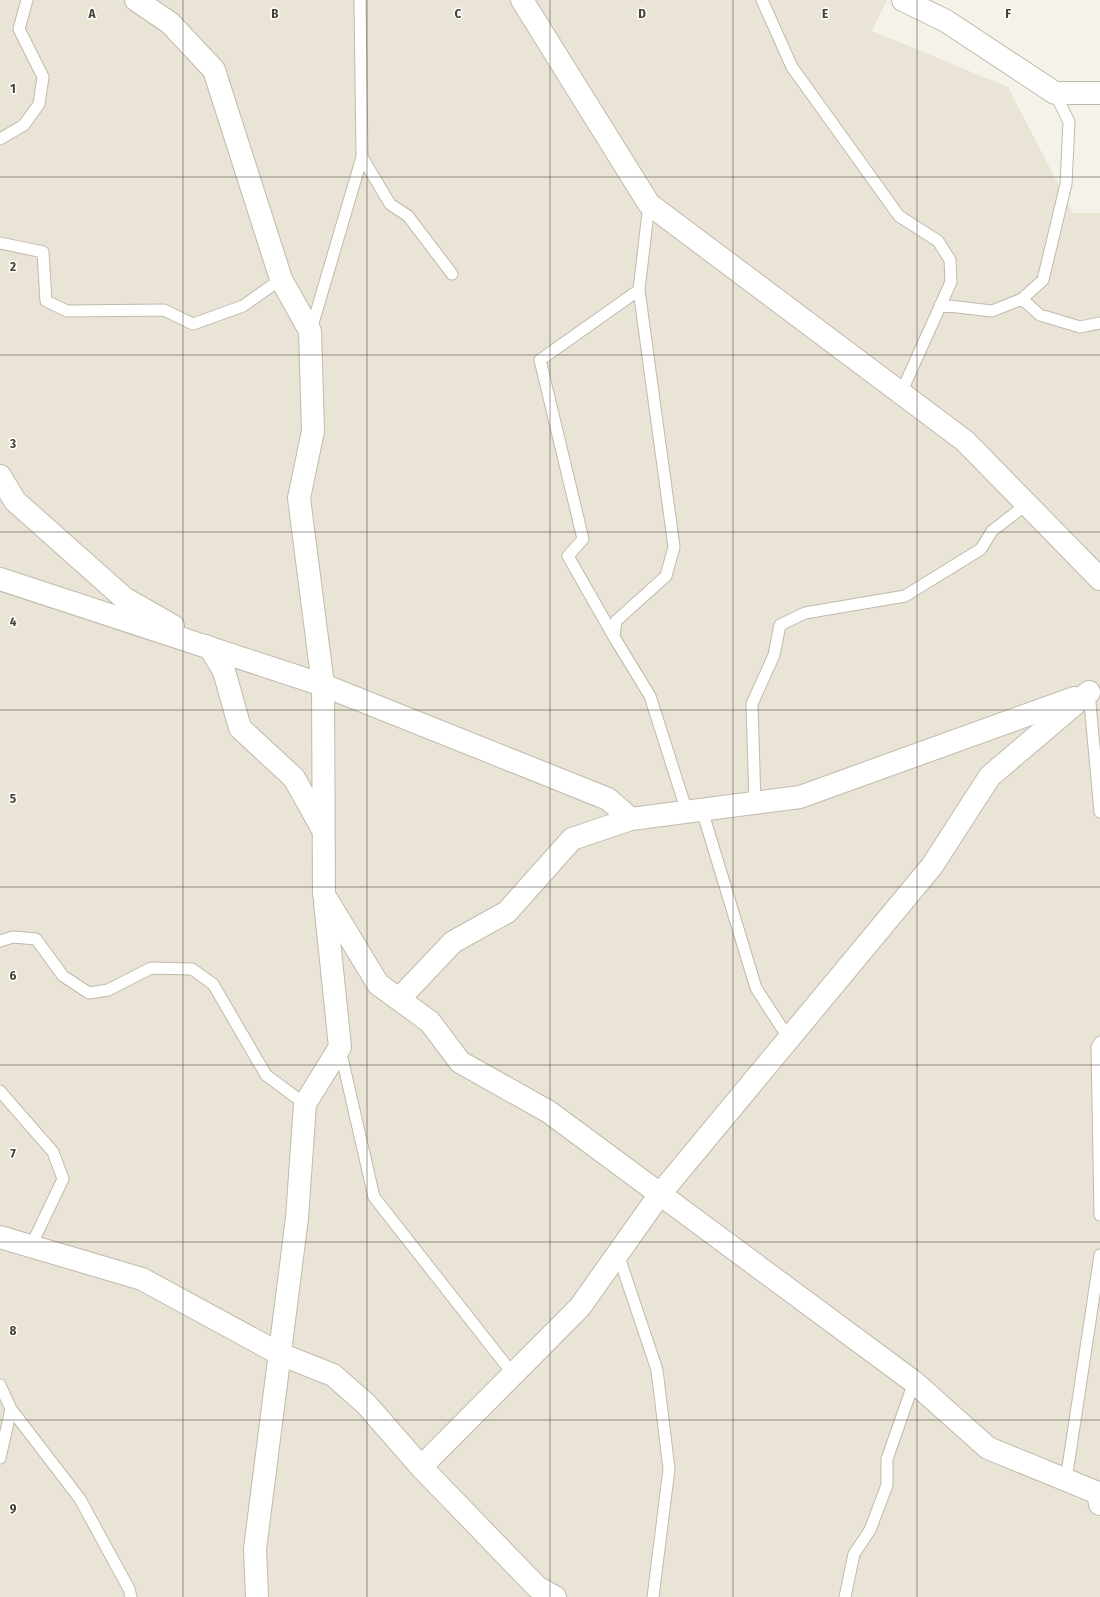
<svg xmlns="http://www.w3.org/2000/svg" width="1100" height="1597" font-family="'Fira Sans Condensed',sans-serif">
<rect width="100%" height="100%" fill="#f5f2e9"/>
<path fill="#e9e4d6" d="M0,0H887L872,31L1008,87L1073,213H1100V1597H0Z"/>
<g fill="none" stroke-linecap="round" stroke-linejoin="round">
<defs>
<path id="service" d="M762,0L792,67L899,216L938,241L950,260L951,282L901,393
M0,139L24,125L39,104L43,77L19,29L27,0
M362,157L390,204L408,216L452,274
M649,204L639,290L674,547L666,576L616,621L614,637L650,696L687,812
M0,243L43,252L46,301L67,311L164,310L193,324L243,306L281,279
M1022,299L1040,315L1080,327L1100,323
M940,305L992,311L1022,299L1043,280L1066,184L1069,122L1055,93
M311,330L362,157L360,0
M614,637L568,556L583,539L540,360L639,290
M1089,692L1100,812
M755,803L752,704L774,655L780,625L805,613L905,596L981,549L992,531L1027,504
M702,810L756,988L789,1039
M0,941L13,937L36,939L63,976L89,993L108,990L151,968L192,969L213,984L266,1075L305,1104
M1100,1042L1097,1047L1100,1215
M340,1049L374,1197L513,1374
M0,1091L53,1152L63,1179L31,1246
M618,1254L657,1370L669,1469L653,1597
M0,1385L11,1409L80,1499L129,1589L131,1597
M0,1458L11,1409
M1066,1480L1100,1255
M845,1597L854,1554L870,1530L887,1485V1459L914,1382"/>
<path id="minor" d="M136,0L170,23L214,70L281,279L310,331L313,431L299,498L323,685L324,895L378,984L430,1022L460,1062L549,1112L914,1382L988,1448L1098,1493L1100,1504
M522,0L649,204L965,441L1100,579
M903,0L946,21L1055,93H1100
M0,476L15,501L124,598L173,626
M0,579L323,685L608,799L631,819
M206,646L210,648L224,671L240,728L294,778L323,830
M399,999L453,942L507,912L572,839L631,819L800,797L1074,698
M0,1237L142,1279L280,1354L333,1375L366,1404L421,1467L537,1587L555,1597
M421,1467L580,1307L660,1194L932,866L990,776L1089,692
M257,1597L255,1549L297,1218L305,1104L340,1047L325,902"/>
</defs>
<use href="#service" stroke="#c1baaa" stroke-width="13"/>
<use href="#minor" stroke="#c1baaa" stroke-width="24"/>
<use href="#service" stroke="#fff" stroke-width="11"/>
<use href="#minor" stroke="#fff" stroke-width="22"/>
</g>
<path fill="none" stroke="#494336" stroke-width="1" stroke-opacity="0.55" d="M183,0V1597M367,0V1597M550,0V1597M733,0V1597M917,0V1597M0,177H1100M0,355H1100M0,532H1100M0,710H1100M0,887H1100M0,1065H1100M0,1242H1100M0,1420H1100"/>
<g font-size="13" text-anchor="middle" font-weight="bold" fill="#494336" stroke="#fff" stroke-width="3" stroke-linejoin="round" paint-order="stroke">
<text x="92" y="18">A</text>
<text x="275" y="18">B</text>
<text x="458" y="18">C</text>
<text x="642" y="18">D</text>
<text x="825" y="18">E</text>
<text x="1008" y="18">F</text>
<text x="13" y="93">1</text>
<text x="13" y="271">2</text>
<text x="13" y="448">3</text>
<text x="13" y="626">4</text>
<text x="13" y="803">5</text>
<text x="13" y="980">6</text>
<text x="13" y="1158">7</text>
<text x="13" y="1335">8</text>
<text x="13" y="1513">9</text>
</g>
</svg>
